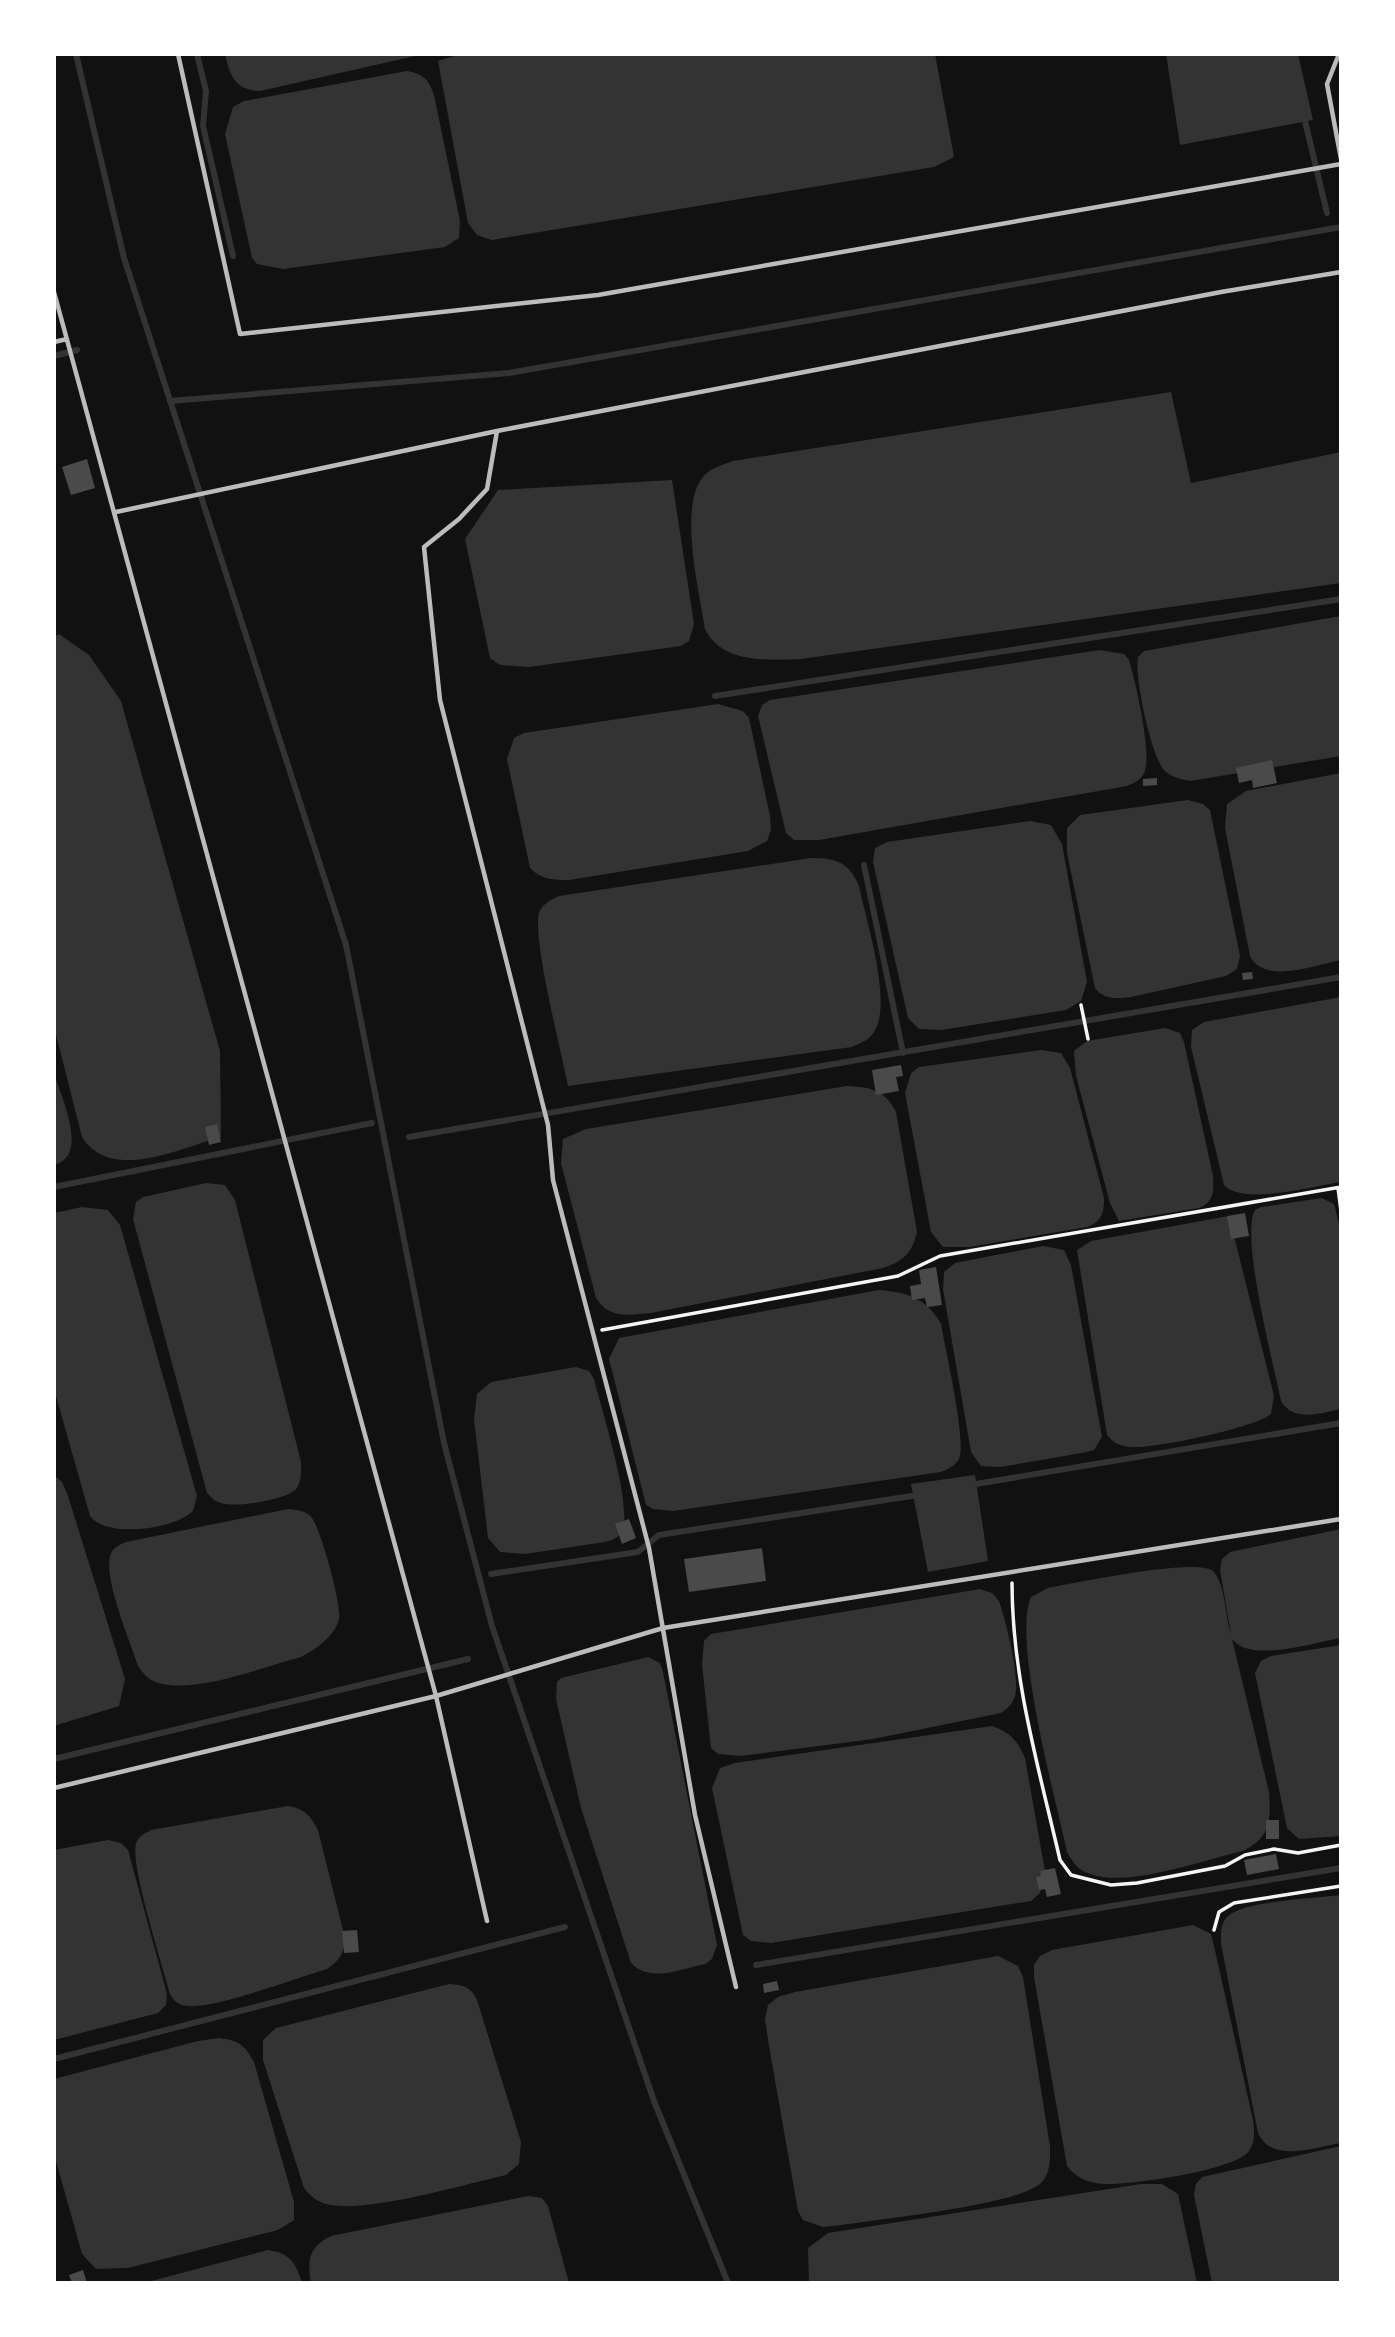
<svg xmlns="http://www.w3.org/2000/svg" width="1395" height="2337" font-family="Ubuntu,sans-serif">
<rect width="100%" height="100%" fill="#111"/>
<path fill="#333" d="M225,54H424L260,91C235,90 230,76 225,54Z
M461,54H935L954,157L934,167L492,240L477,235L468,223L438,61Z
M1166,54H1298L1313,120L1180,145Z
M407,71C424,74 429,80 434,95L460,221L459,238L445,247L283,269L257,264L252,258L225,134L233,107L244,101Z
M1171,392L1191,483L1341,452V583L801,659C768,660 722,664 705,629C700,594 675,497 708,472C715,467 725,464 733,461Z
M672,480L694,624L689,641L681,646L529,667L500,665L490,658L465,539L498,490Z
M1341,616V756L1190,781C1180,779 1171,777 1164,770C1151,756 1134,676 1138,657L1144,651Z
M59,634L89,655L121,701L220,1051L221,1137C180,1148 111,1183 82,1137L54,1027V637Z
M1100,650L1124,654L1129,660C1135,680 1153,756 1144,773C1141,780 1134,783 1127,786L819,840H794L786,833L758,716L762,705L770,700Z
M718,704L743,711L749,718L770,816L771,830L767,841L748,851L569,880C553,880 542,880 530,868L507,759L514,738L524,733Z
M1341,773V960C1316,965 1264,985 1250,956L1225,828L1227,804L1246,791Z
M1188,800L1203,804L1210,810L1240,956L1237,969L1226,976L1131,997C1118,999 1104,1000 1095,988L1067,853V828L1080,815Z
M1030,821L1051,825L1062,844L1087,982L1081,1001L1066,1010L941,1030L919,1029L908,1018L873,862L875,848L887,842Z
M811,858C836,858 849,862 859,886C866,920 893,1003 874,1032C869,1040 861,1043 852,1047L568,1086C562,1054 532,938 539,913C542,904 551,900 559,896Z
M1341,997V1182C1313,1186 1243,1206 1224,1185L1191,1047L1192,1030L1204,1022Z
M1165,1028L1180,1033L1184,1042L1213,1176C1214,1192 1214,1202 1199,1208L1119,1221L1110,1203L1076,1076L1074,1051L1087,1041Z
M1041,1050L1061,1053L1070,1068L1104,1198C1104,1213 1102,1221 1087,1227L969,1247H943L931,1232L905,1093L911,1073L919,1067Z
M54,1073C61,1097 90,1156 54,1165Z
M847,1086C871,1087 885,1090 896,1112L917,1232C912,1253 904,1261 883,1268L651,1313C629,1315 609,1319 596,1298L561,1163L563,1139L586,1129Z
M206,1183L225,1185L235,1200L301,1462C301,1471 302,1481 296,1489C286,1500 235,1508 221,1503C215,1502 211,1497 207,1493L133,1219L136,1202L143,1197Z
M1322,1198L1334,1204L1341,1232V1409C1320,1413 1294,1423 1281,1401C1274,1366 1240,1236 1255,1210L1261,1207Z
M82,1207L108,1210L120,1225L197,1496L193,1511C175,1529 107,1539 90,1516L54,1389V1213Z
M1229,1216L1274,1396L1271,1414C1255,1428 1153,1449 1130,1447C1120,1446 1113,1443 1107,1435L1077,1250L1091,1241Z
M1043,1246L1064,1250L1071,1265L1102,1437L1094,1450L1082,1453L1000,1467L981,1466L971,1452L943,1289L944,1272L955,1263Z
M879,1290C906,1292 927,1298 941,1324C945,1348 967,1442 959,1459C955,1466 948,1469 941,1472L673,1511L653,1509L646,1505L609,1359L619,1338Z
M576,1367L589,1371L594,1379C601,1408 633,1506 622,1530C619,1538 613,1540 605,1542L525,1554L500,1552L488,1538L474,1419L477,1394L491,1382Z
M54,1475L62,1482L68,1496L125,1679L119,1706L54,1726Z
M975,1475L988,1561L928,1572L911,1484Z
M288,1509C297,1510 306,1510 312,1518C321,1530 342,1606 339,1619C335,1636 315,1650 301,1657C263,1667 196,1694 159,1683C149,1681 143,1673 138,1666C130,1640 104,1581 110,1556C112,1548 119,1545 126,1542Z
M1341,1529V1638C1312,1643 1250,1663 1232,1639L1269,1792C1271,1820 1271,1837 1243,1851C1202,1860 1129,1888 1090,1874C1078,1870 1073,1863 1067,1852C1056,1800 1012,1640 1031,1597L1048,1588C1072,1584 1201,1556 1214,1572C1226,1587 1225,1617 1231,1634L1220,1570L1222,1559L1230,1552Z
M980,1589L992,1593L999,1601C1006,1622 1020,1675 1015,1696C1012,1705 1008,1708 1001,1713L873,1739L741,1756L718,1754L711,1748L702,1665L704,1641L711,1634Z
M1341,1645V1836L1299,1839L1287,1828L1255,1673L1261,1661L1271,1656Z
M648,1657L660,1663L663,1672L717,1945L712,1959L705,1964C681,1969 650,1983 631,1963L581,1808L556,1699L557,1682L561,1678Z
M992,1726C1011,1733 1017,1740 1025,1758L1045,1871L1040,1893L1031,1901L771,1943L751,1941L743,1935L712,1788L720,1768L735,1763Z
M288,1806C305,1809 310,1815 318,1830L344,1934C345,1951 342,1959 327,1969C296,1978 215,2009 187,2006C178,2005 175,2002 170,1994C163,1967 130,1865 136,1844C138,1836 144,1834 151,1830Z
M108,1840L121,1843L128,1850L167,1994L166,2005L158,2013L54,2040V1850Z
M1341,1895V2143C1315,2147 1272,2164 1258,2133L1221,1944C1221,1934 1220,1925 1227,1917C1242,1901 1317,1898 1341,1895Z
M1193,1925L1211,1934L1214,1946L1253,2120C1254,2131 1256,2141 1249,2151C1235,2171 1129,2185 1104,2184C1089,2183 1076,2178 1067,2166L1034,1977V1965L1040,1956L1052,1950Z
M998,1956L1018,1966L1023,1977L1050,2146C1050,2158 1051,2171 1042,2182C1021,2205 879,2219 842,2225L823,2227L803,2220L798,2211L769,2046L765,2019L768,2005L778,1997L795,1992Z
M449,1984C464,1985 471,1987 477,2000L521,2142L519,2164L506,2175C462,2185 371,2212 330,2205C319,2203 311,2197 304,2188L263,2060V2040L276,2028Z
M219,2038C238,2040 245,2045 254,2062L294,2202V2220L278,2230L128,2268L96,2269L82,2254L54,2154V2079L198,2041Z
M1341,2146V2283H1212L1194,2195L1196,2184L1202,2177Z
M1141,2184H1162L1178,2194L1197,2283H809L808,2248L828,2233Z
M528,2196L542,2198L548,2206L569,2283H311C307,2260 309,2247 331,2236Z
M268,2250C289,2253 296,2262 302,2283H144Z"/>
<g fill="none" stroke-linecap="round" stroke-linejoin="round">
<path stroke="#333" stroke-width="6" d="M76,54L124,258L346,945L444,1443L492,1626L654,2101L728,2283
M197,54L206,91L203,126L233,256
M1303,113L1327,213
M54,356L77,350
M170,401L509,373L1341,227
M715,696L1341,599
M864,865L903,1053
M409,1137L1341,977
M54,1187L372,1123
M970,1485L1341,1423
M491,1574L638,1552L659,1535L918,1495
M54,1759L468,1659
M756,1965L1341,1868
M54,2059L565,1927"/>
</g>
<path fill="#4a4a4a" d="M87,459L95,488L71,495L62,467Z
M1272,760L1277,783L1253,788L1252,780L1239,783L1236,768Z
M1157,778V785L1143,786V779Z
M1252,972L1253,979L1243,980L1242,973Z
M901,1065L903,1076L896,1077L899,1091L876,1095L872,1070Z
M217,1124L221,1142L209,1145L205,1127Z
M1245,1213L1249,1236L1231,1239L1227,1216Z
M936,1267L942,1305L927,1307L925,1298L912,1300L910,1286L921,1284L919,1270Z
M629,1519L636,1538L622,1544L615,1524Z
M762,1548L766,1581L689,1592L684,1559Z
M1266,1820H1279V1839H1266Z
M1276,1854L1279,1869L1247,1875L1244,1860Z
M1055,1868L1061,1894L1047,1897L1045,1889L1039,1890L1036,1877L1041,1876L1040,1871Z
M357,1930L359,1952L344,1953L342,1931Z
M777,1981L779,1990L764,1993L763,1984Z
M83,2270L87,2283H72L69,2275Z"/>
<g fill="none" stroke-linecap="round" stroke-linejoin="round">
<path stroke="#f5f5f5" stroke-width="3.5" d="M1081,1005L1088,1039
M1338,1188L1341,1211
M602,1330L898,1276L940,1256L1341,1187
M1012,1583C1012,1678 1039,1769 1060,1860L1071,1875L1111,1885L1137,1883L1225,1866L1245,1855L1274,1849L1298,1853L1341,1845
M1214,1930L1219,1912L1234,1903L1341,1886"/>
<path stroke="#bcbcbc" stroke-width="4.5" d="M178,54L240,334L598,295L1341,164
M1339,54L1327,84L1341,159
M54,292L436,1696L487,1921
M54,342L67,339
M497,431L487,489L459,519L424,547L440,700L548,1125L553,1180L649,1548L695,1815L736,1987
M116,512L497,431L1221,292L1341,272
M54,1788L436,1696L663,1628L1341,1519"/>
</g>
<rect width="1395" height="2337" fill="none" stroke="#ffffff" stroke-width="112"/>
</svg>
